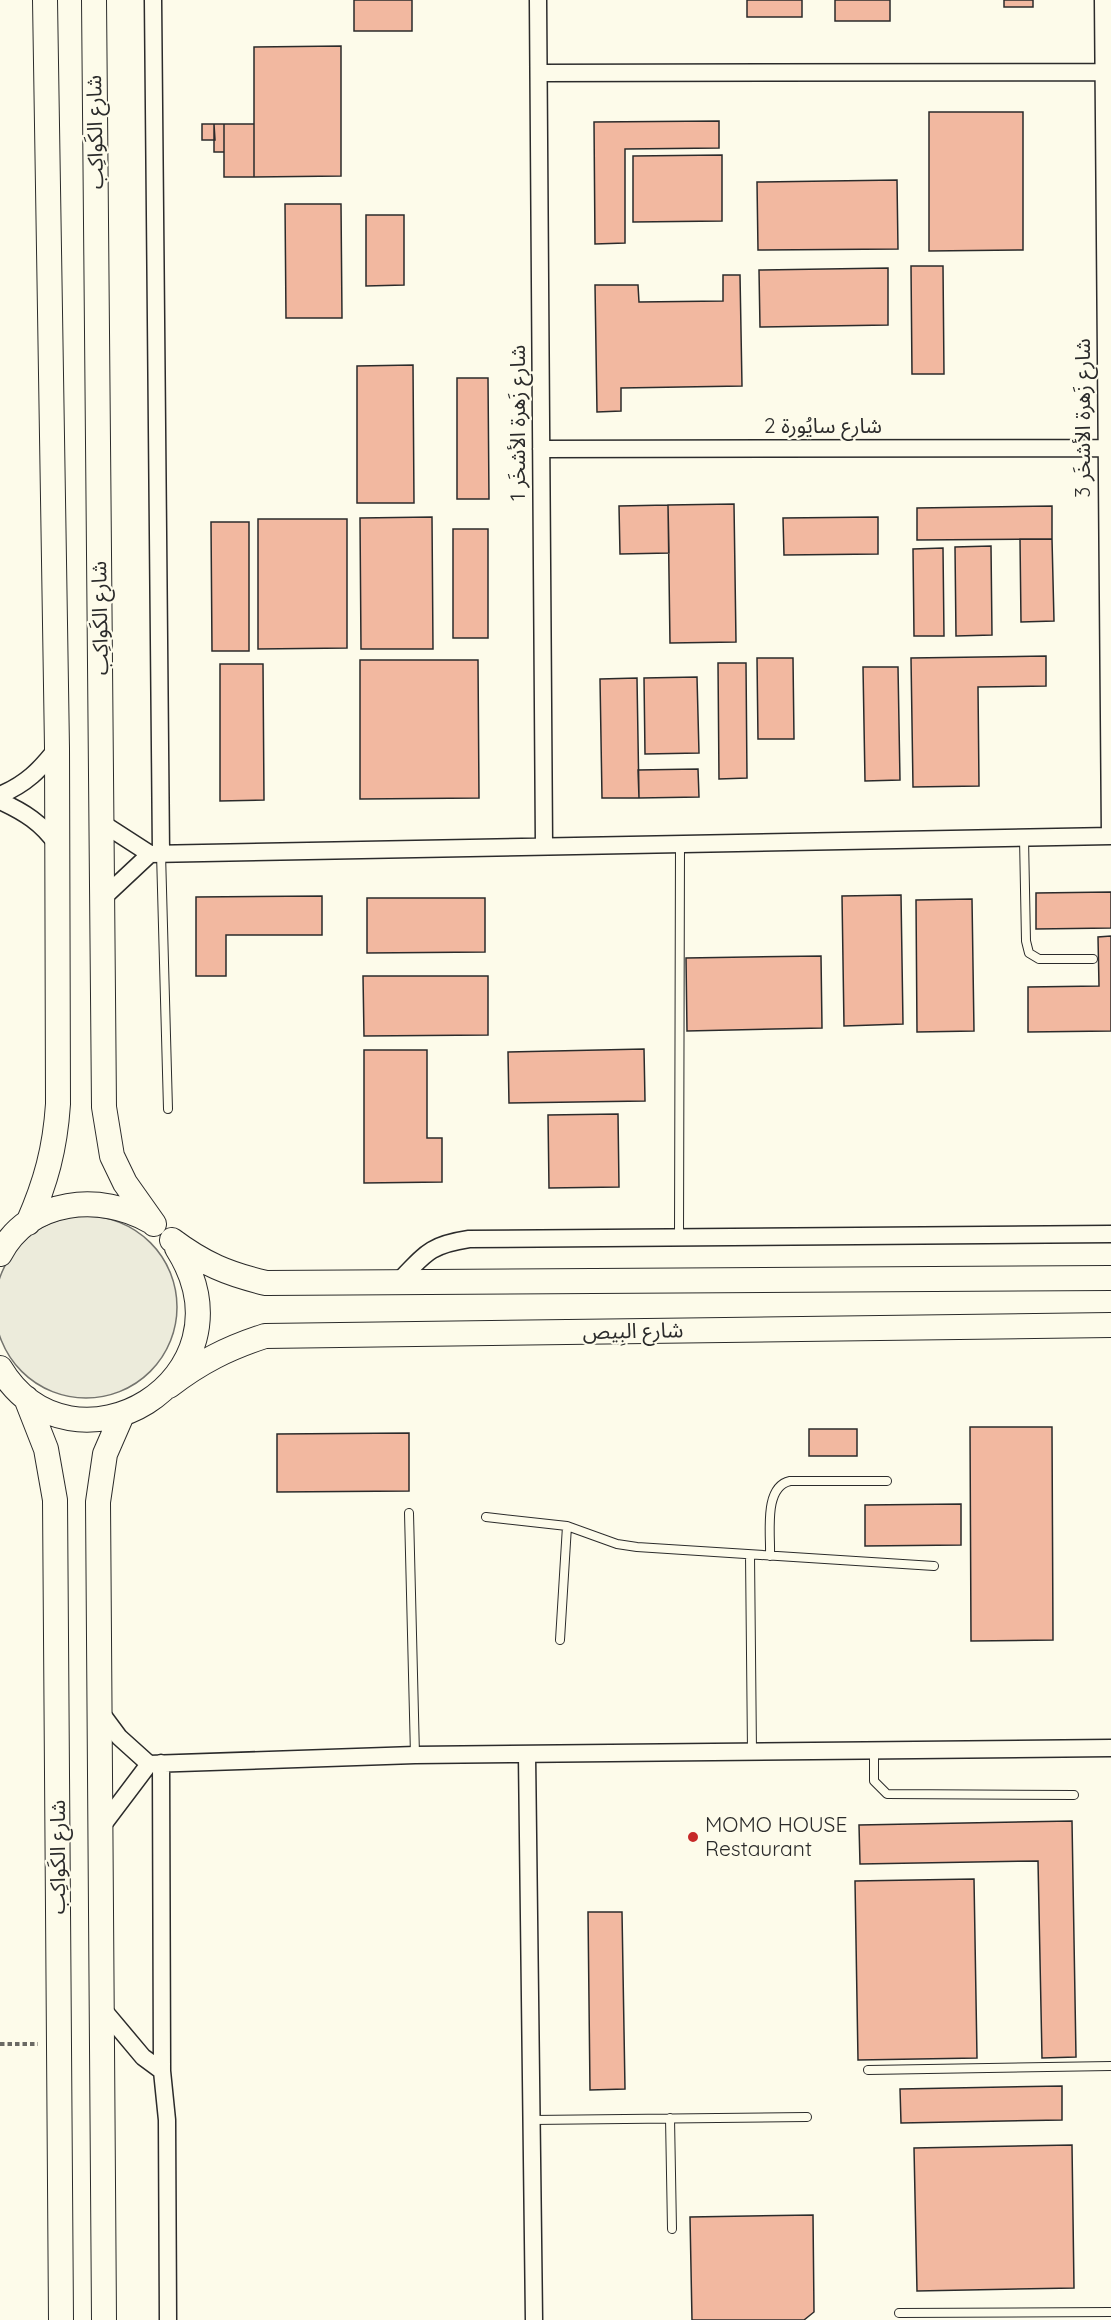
<svg xmlns="http://www.w3.org/2000/svg" width="1111" height="2320" font-family="Quicksand,'Noto Sans Arabic',sans-serif">
<rect width="100%" height="100%" fill="#fdfbea"/>
<path fill="#ecebdb" stroke="#74746e" stroke-width="1.5" d="M-5 1307a91 91 0 1 1 182 0a91 91 0 1 1-182 0Z"/>
<path fill="#f2b8a0" stroke="#2b2b2b" stroke-width="1.5" d="M354,0H412V31H354Z
M747,0H802V17H747Z
M835,0H890V21H835Z
M1004,0H1033V7H1004Z
M341,46V176L254,177V47Z
M929,112H1023V250L929,251Z
M719,121V148L625,149V243L595,244L594,122Z
M202,124H214L215,140H202Z
M214,124H224V152H214Z
M224,124H254V177H224Z
M722,155V221L633,222V156Z
M897,180L898,249L758,250L757,182Z
M285,204H341L342,318H286Z
M366,215H404V285L366,286Z
M911,266H943L944,374H912Z
M888,268V325L760,327L759,270Z
M723,275H740L742,386L621,388V411L597,412L595,285H638L639,302L723,301Z
M413,365L414,503H357V366Z
M457,378H488L489,499H457Z
M734,504L736,642L670,643L668,505Z
M668,505L669,553L620,554L619,506Z
M1052,506V539L917,540V508Z
M432,517L433,649H361L360,518Z
M878,517V554L784,555L783,518Z
M258,519H347V648L258,649Z
M211,522H249V651H212Z
M453,529H488V638H453Z
M1020,539H1052L1054,621L1021,622Z
M991,546L992,635L956,636L955,547Z
M943,548L944,636H914L913,549Z
M1046,656V686L978,687L979,786L913,787L911,658Z
M757,658H793L794,739H758Z
M360,660H478L479,798L360,799Z
M718,663H746L747,778L719,779Z
M220,664H263L264,800L220,801Z
M863,667H898L900,780L865,781Z
M697,677L699,753L645,754L644,678Z
M637,678L639,798H602L600,679Z
M698,769L699,797L639,798L638,770Z
M1111,892V928L1036,929V893Z
M901,895L903,1024L844,1026L842,896Z
M322,896V935H226V976H196V897Z
M367,898H485V952L367,953Z
M972,899L974,1031L917,1032L916,900Z
M1111,936V1031L1028,1032V987L1099,986L1098,937Z
M821,956L822,1028L687,1031L686,958Z
M363,976H488V1035L364,1036Z
M644,1049L645,1101L509,1103L508,1052Z
M364,1050H427V1138H442V1182L364,1183Z
M618,1114L619,1187L549,1188L548,1115Z
M970,1427H1052L1053,1640L971,1641Z
M809,1429H857V1456H809Z
M409,1433V1491L277,1492V1434Z
M961,1504V1545L865,1546V1505Z
M1072,1821L1076,2057L1042,2058L1038,1861L860,1864L859,1825Z
M974,1879L977,2058L858,2060L855,1881Z
M588,1912H622L625,2089L590,2090Z
M1062,2086V2120L901,2123L900,2089Z
M1072,2145L1074,2288L917,2291L914,2148Z
M813,2215L814,2312L804,2320H692L690,2217Z"/>
<g fill="none" stroke-linecap="round" stroke-linejoin="round">
<defs>
<path id="lane" d="M1024,838L1026,941L1029,953L1039,959H1093
M161,853L168,1109
M679,1237L680,843
M409,1513L415,1755
M486,1517L567,1526L617,1544L637,1547L934,1566
M750,1555L752,1752
M770,1556C771,1534 763,1487 790,1481H887
M560,1640L567,1526
M874,1752V1781L887,1794L1074,1795
M868,2070L1111,2066
M670,2118L672,2229
M532,2120L807,2117
M899,2313L1111,2312"/>
<path id="street" d="M153,0L161,853
M538,0L544,846
M1103,0L1110,836
M539,73L1103,72
M541,449L1106,448
M0,795C26,784 40,770 57,748
M0,801C24,812 42,823 57,845
M102,823L150,854L1111,836
M103,898L150,854
M398,1282C425,1254 429,1245 469,1239L1111,1234
M99,1710L119,1737L149,1764L415,1755L1111,1748
M527,1755L534,2320
M161,1763L162,2071
M103,1825L149,1764
M101,2007L143,2057L162,2071L167,2120L168,2320"/>
<path id="secondary" d="M94,0L104,1107L112,1156L125,1183L154,1224
M28,1223C46,1182 55,1149 58,1104L57,748L45,0
M172,1240C204,1264 228,1274 266,1283L1111,1278
M0,1254C30,1198 101,1193 150,1221
M0,1368C72,1488 260,1379 177,1248
M169,1386C200,1362 228,1348 265,1336L1111,1325
M26,1398L46,1449L55,1500L61,2320
M104,2320L98,1502L105,1454L122,1415"/>
</defs>
<use href="#lane" stroke="#2b2b2b" stroke-width="10"/>
<use href="#street" stroke="#2b2b2b" stroke-width="19"/>
<use href="#secondary" stroke="#2b2b2b" stroke-width="26"/>
<path stroke="#6a6964" stroke-width="4" stroke-dasharray="4.5 3" stroke-linecap="butt" d="M0,2044H38"/>
<use href="#lane" stroke="#fdfbea" stroke-width="8"/>
<use href="#street" stroke="#fdfbea" stroke-width="16"/>
<use href="#secondary" stroke="#fdfbea" stroke-width="24"/>
</g>
<circle fill="#c62828" stroke="#fdfbea" stroke-width="2" cx="693" cy="1837" r="6"/>
<g text-anchor="middle" stroke-width="4.5" stroke-linejoin="round" paint-order="stroke">
<g font-size="21" fill="#2b2b2b" stroke="#fdfbea">
<text transform="translate(95 132) rotate(-91)" y="7">شارع الكَواكِب</text>
<text transform="translate(1083 418) rotate(-90)" y="7">شارع زَهرة الأشخَر 3</text>
<text transform="translate(518 423) rotate(-90)" y="7">شارع زَهرة الأشخَر 1</text>
<text x="823" y="433">شارع سايُورة 2</text>
<text transform="translate(100 618) rotate(-91)" y="7">شارع الكَواكِب</text>
<text transform="translate(633 1331) rotate(-1)" y="7">شارع البِيص</text>
<text transform="translate(58 1857) rotate(-90)" y="7">شارع الكَواكِب</text>
</g>
<g font-size="21" fill="#2b2b2b" stroke="#fdfbea" text-anchor="start">
<text x="705" y="1832">MOMO HOUSE<tspan x="705" dy="24">Restaurant</tspan></text>
</g>
</g>
</svg>
